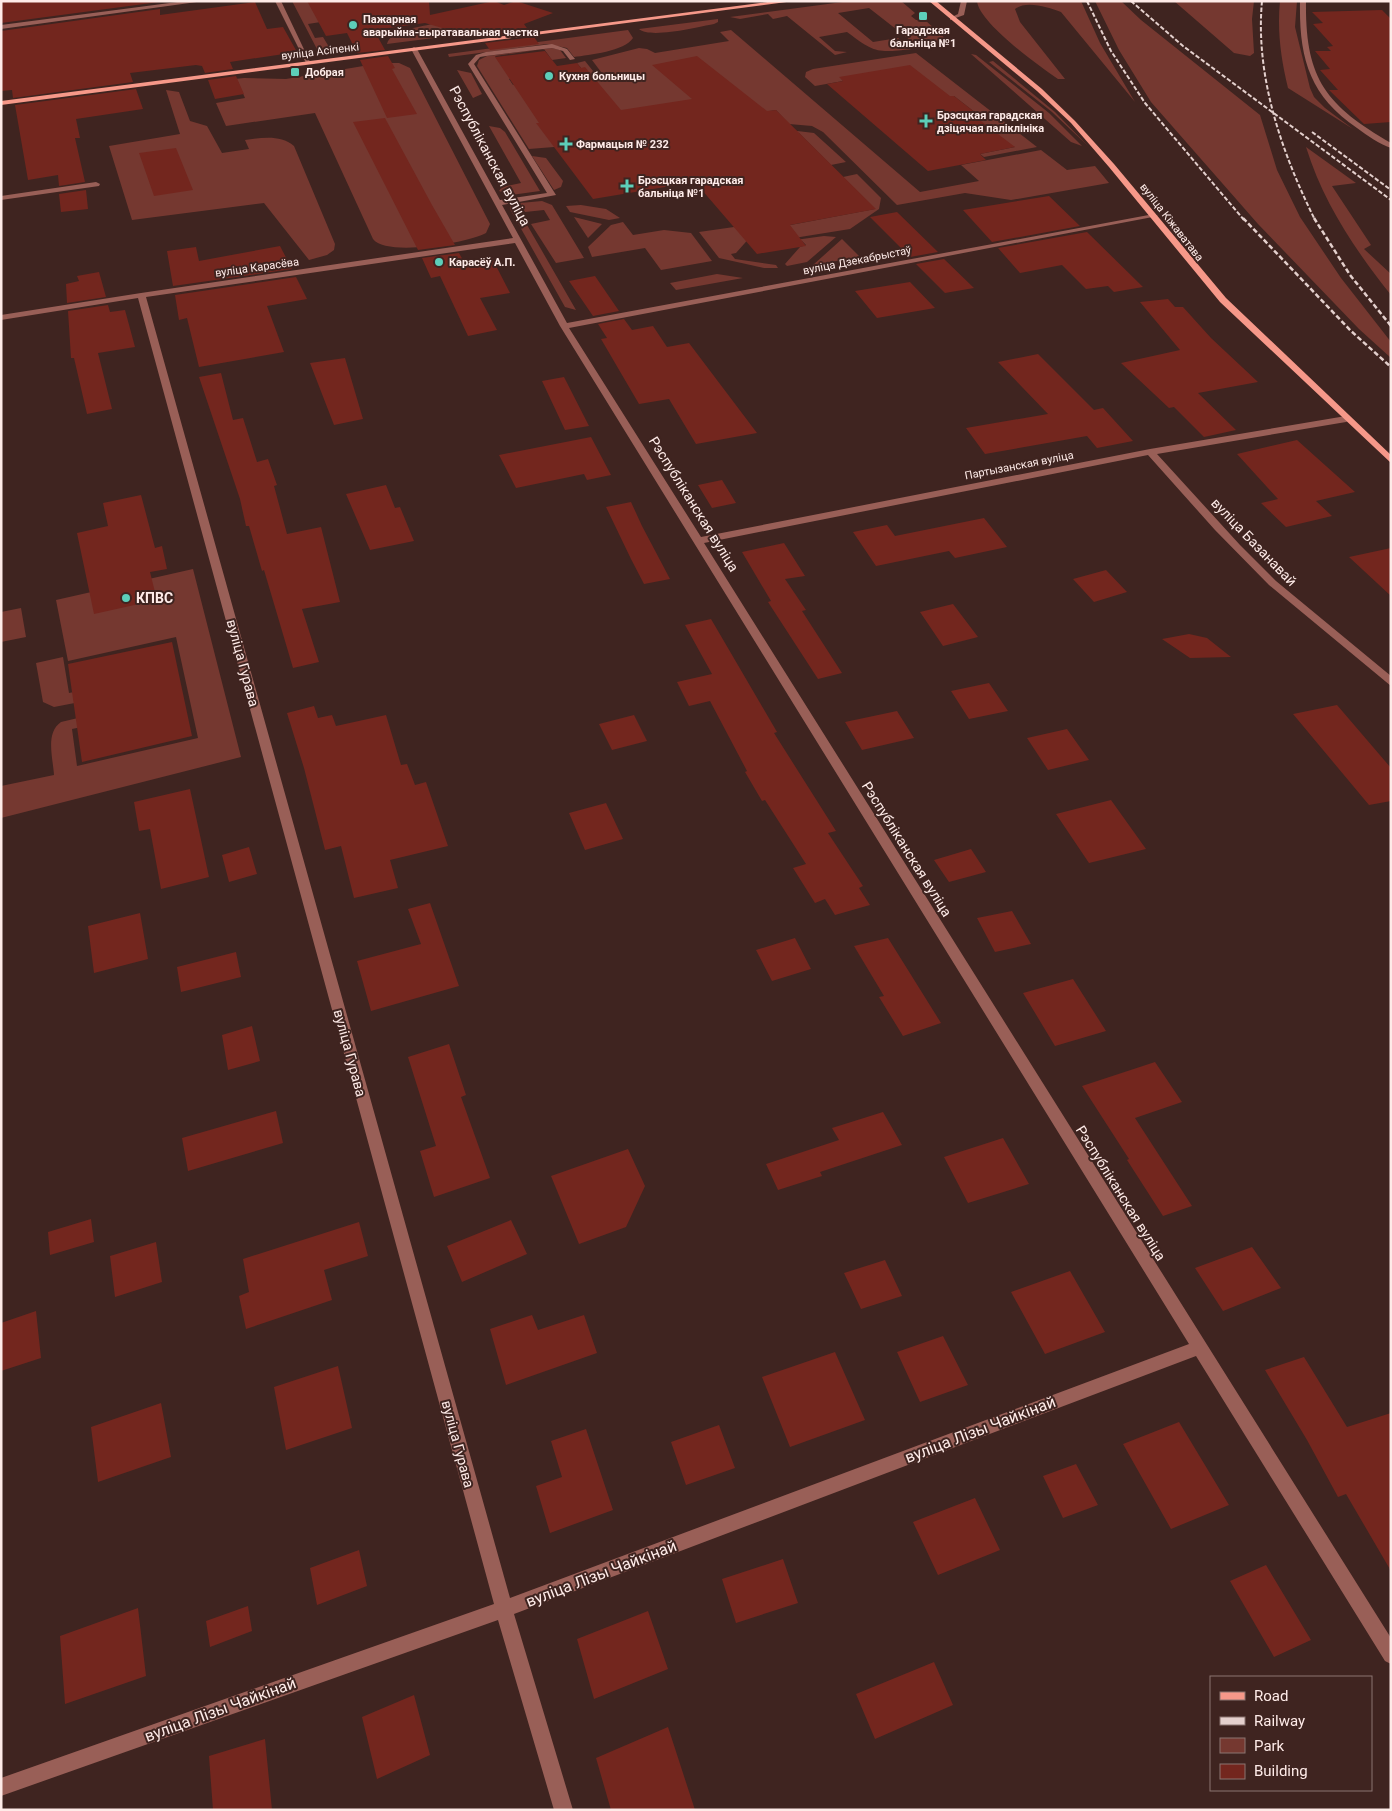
<svg xmlns="http://www.w3.org/2000/svg" width="1392" height="1811" font-family="Roboto,sans-serif">
<rect width="100%" height="100%" fill="#3f2420"/>
<path fill="#753830" d="M292,1H307L327,21L308,24L315,38L323,37L329,47L358,44L370,47L319,53Z
M850,1H901L915,13L911,16L916,20H925L948,41L943,44L919,47L869,8L838,13L873,42L898,38L912,49C877,53 875,53 847,32L819,37L835,51L847,52L835,55L787,16L773,19L768,14L740,19L730,17Z
M977,1H1081L1100,43L1135,102L1061,12C1048,7 1026,0 1015,9L1020,22L1065,79H1058C1039,66 979,23 977,1Z
M1095,1H1121L1141,20L1260,115L1277,170L1300,217L1341,278L1391,342V358L1359,329L1258,224L1151,102L1119,50Z
M1174,1H1254L1252,19L1254,53L1250,56L1234,53Z
M1280,1H1297L1295,27L1310,88L1314,97L1325,108L1353,129L1288,88C1281,59 1277,31 1280,1Z
M718,19V22L714,24C698,27 650,39 639,29Z
M432,24L465,34L387,44C390,30 420,27 432,24Z
M628,30L633,38C625,51 589,55 574,57L567,48L547,44L449,57L448,54Z
M731,30L920,192L979,181L961,165L1041,150L1067,170L1095,166L1109,183L1011,200L965,193L897,205L823,132L812,126L789,124L776,110L554,147L529,149L477,66L479,60L487,56L552,48L560,50L566,58L552,60L544,49L495,56L511,78L509,79L513,85L581,68L577,63L585,61L601,81L607,80L592,60L639,48L647,49L655,53L729,41L720,32Z
M916,53L1037,147L984,157L980,154L1015,147L943,124L981,117L954,96L916,102L840,77L843,81L815,86L805,77L806,72L813,69Z
M971,54L976,55L1049,113L1082,146L1071,142Z
M993,61L1055,112L1088,146L1052,112L989,62Z
M381,63H399L410,68L490,224L486,233C468,243 386,257 373,239L315,113L226,126L216,103L245,98L238,82L210,86L216,81L244,78L286,79Z
M457,70L471,73L482,94L473,98Z
M166,90L179,92L190,121L207,126L222,153L249,149L245,140C261,138 280,134 294,146L335,244L334,250L327,255L309,260L264,203L132,220L109,146L180,134Z
M489,126L500,128L505,132L540,191L511,195L499,191L502,187L521,183Z
M789,130L814,133L846,162L831,165L799,133L777,136Z
M1306,147L1356,183L1332,186L1371,245L1364,249L1391,274V295C1355,250 1323,202 1306,147Z
M532,156L546,158L563,181L561,187L554,190Z
M857,174L881,198L879,209L850,229L794,238L795,240L824,236L836,237L807,262L787,266L785,264L800,247L806,245L802,241L796,242L780,227L875,209L843,177Z
M542,201L552,205L584,258L556,263L531,224L550,220L544,210L525,212L520,203Z
M515,204L576,310L565,307L510,209V205Z
M581,205L606,209L620,218L609,220L570,212L566,206Z
M574,217L602,224L588,238Z
M623,222L633,235L664,230L691,233L712,261L661,270L645,248L592,257L588,247L611,225Z
M734,227L752,235L736,253L731,254L735,259L776,265L778,268H764L719,258L699,232Z
M842,239L860,257L813,265Z
M717,274L743,278L676,290L670,283Z
M193,569L241,757L1,818V786L54,775C53,758 45,733 61,722L112,710L114,720L72,729L77,766L198,738L176,637L68,661L56,600Z
M21,608L26,637L1,642V612Z
M63,657L69,693L109,685L111,696L54,707L43,702L36,663Z"/>
<path fill="#73261e" d="M1,1H159V2L1,23Z
M307,1H429L430,15L494,1L504,5L516,1L553,13L524,24L529,31L477,38L425,23L374,30L385,50L357,53L347,33L326,36Z
M255,2L267,29L283,27L297,52L230,62L233,69L205,73L202,66L196,65L130,73L133,82L13,98L12,90L1,91V31L160,9V15Z
M1382,10L1391,19V122L1364,124L1329,90H1338L1320,70L1330,69L1315,51H1331L1327,47L1333,46L1313,24L1323,23L1312,12Z
M534,37L539,44L490,50L485,43Z
M545,51L557,66L577,63L581,68L585,67L621,110L692,99L652,65L697,56L767,111L776,110L876,209L790,225L806,246L757,254L695,182L593,199L536,123H539L495,57Z
M388,56L395,68L392,69L417,114L387,118L360,60Z
M910,65L950,96H954L981,117L977,118L1015,147L980,154L986,160L928,171L827,84L843,81L839,77Z
M236,76L244,94L215,99L208,80Z
M136,89L143,109L76,119L80,138H75L85,182L59,186L58,175L28,180L15,105Z
M385,118L432,205L455,245L418,250L353,122Z
M176,148L193,190L154,196L139,153Z
M86,190L88,209L61,212L59,194Z
M1049,196L1080,226L992,242L963,210Z
M897,212L938,252L910,257L870,217Z
M1087,232L1143,287L1114,292L1108,286L1086,289L1062,265L1020,273L998,248Z
M280,246L292,269L173,286L167,251L196,247L199,261Z
M459,253L464,262L492,258L510,293L480,298L497,330L468,336L440,276L431,278L422,258Z
M944,259L974,288L945,293L916,264Z
M99,272L106,297L67,303L66,284L79,281L77,276Z
M595,276L619,311L593,316L569,281Z
M296,277L307,299L267,306L284,352L199,367L187,318L179,320L175,295Z
M910,282L935,308L877,318L855,291Z
M1168,299L1175,307H1183L1211,338L1258,382L1198,393L1236,430L1204,437L1174,407L1169,408L1121,363L1180,350L1140,302Z
M108,305L110,312L125,310L135,347L98,353L112,409L87,414L74,358H71L68,311Z
M624,319L632,330L653,326L667,347L689,343L757,433L696,444L669,399L639,404L601,339L607,338L598,324Z
M1038,354L1094,410L1103,408L1133,441L1097,448L1087,436L985,454L966,428L1048,414L998,362Z
M345,358L363,419L334,425L310,363Z
M221,373L233,420L243,418L257,462L268,459L277,485L274,486L287,534L321,527L340,602L302,609L319,662L293,668L264,570L262,571L249,526H246L240,499L199,377Z
M564,377L589,426L565,430L542,381Z
M591,437L611,475L587,480L584,474L516,488L499,455Z
M1297,440L1355,492L1316,501L1332,516L1286,527L1261,503L1278,499L1237,454Z
M722,480L736,503L712,508L698,485Z
M386,485L395,508L400,507L414,541L370,550L346,494Z
M141,495L155,548L162,546L167,569L150,572L157,600L94,614L77,533L108,526L103,503Z
M631,502L642,526L670,579L644,584L631,559L606,507Z
M984,518L1007,547L955,558L949,551L876,566L853,532L887,525L895,536Z
M784,543L805,576L785,579L806,610L802,611L842,673L818,679L768,602L771,601L742,552Z
M1391,548V596L1349,557Z
M1106,570L1127,592L1094,602L1073,579Z
M953,604L978,637L943,646L920,612Z
M711,619L777,732L774,733L836,831L828,833L863,886L859,888L870,905L835,915L825,899L815,903L793,868L806,864L765,800L762,801L745,772L747,771L710,701L689,706L677,682L712,674L685,625Z
M1189,634L1207,638L1231,657L1190,658L1162,639Z
M172,642L192,736L82,762L68,664Z
M989,683L1008,711L969,719L951,691Z
M1337,705L1391,768V801L1369,805L1293,714Z
M314,706L318,718L332,715L336,726L386,715L401,765L407,764L415,785L426,782L448,846L390,860L398,888L354,898L341,846L325,850L304,768L287,713Z
M897,711L914,738L862,750L845,722Z
M634,715L647,741L612,750L599,724Z
M1067,729L1089,760L1048,770L1027,738Z
M190,789L209,877L161,889L150,829L139,831L134,802Z
M1111,800L1146,849L1089,863L1056,814Z
M606,803L623,839L585,850L569,813Z
M249,847L257,874L229,882L222,855Z
M971,849L986,872L949,882L934,860Z
M430,903L459,986L371,1011L357,961L421,944L408,909Z
M1012,911L1031,944L995,952L977,918Z
M140,913L148,959L94,973L88,926Z
M795,938L811,969L772,981L756,950Z
M888,938L941,1023L903,1036L879,997L884,996L854,946Z
M236,952L241,977L181,992L177,967Z
M1073,979L1106,1031L1055,1046L1023,993Z
M252,1026L260,1061L228,1070L222,1035Z
M449,1044L466,1095L461,1097L490,1178L434,1197L420,1151L436,1146L408,1057Z
M1155,1062L1182,1102L1135,1118L1192,1206L1163,1216L1127,1160L1129,1159L1082,1086Z
M276,1111L283,1143L188,1171L182,1138Z
M883,1112L902,1145L820,1172L822,1176L778,1190L766,1164L839,1140L832,1128Z
M1003,1138L1029,1184L968,1203L944,1157Z
M628,1149L645,1186L626,1227L579,1244L551,1176Z
M91,1219L94,1242L50,1255L48,1232Z
M511,1220L527,1254L462,1282L447,1246Z
M359,1222L368,1256L324,1270L332,1300L246,1329L239,1296L249,1292L243,1259Z
M156,1242L162,1282L115,1297L110,1256Z
M1252,1247L1281,1288L1223,1311L1195,1268Z
M885,1260L902,1296L861,1309L844,1273Z
M1070,1271L1105,1332L1045,1354L1011,1292Z
M36,1311L41,1358L1,1371V1323Z
M532,1315L538,1330L584,1315L597,1353L506,1385L490,1329Z
M943,1336L968,1385L920,1402L897,1352Z
M835,1352L865,1420L790,1447L762,1377Z
M1304,1357L1347,1427L1391,1413V1571L1346,1494L1338,1497L1307,1440L1265,1370Z
M338,1366L352,1428L286,1450L274,1387Z
M161,1403L171,1457L98,1482L91,1427Z
M1179,1422L1229,1505L1171,1529L1123,1444Z
M719,1425L735,1468L686,1485L671,1442Z
M586,1429L613,1510L550,1533L536,1486L562,1477L551,1441Z
M1076,1464L1098,1505L1063,1518L1043,1476Z
M975,1498L1000,1550L938,1575L913,1522Z
M359,1550L367,1586L317,1605L310,1568Z
M783,1559L798,1603L736,1623L722,1579Z
M1266,1565L1311,1640L1274,1657L1230,1581Z
M248,1606L252,1631L210,1647L206,1621Z
M138,1608L146,1676L65,1704L60,1636Z
M648,1611L668,1669L594,1699L577,1639Z
M934,1662L953,1705L875,1739L856,1694Z
M414,1695L430,1755L377,1779L362,1717Z
M668,1727L695,1810H611L596,1758Z
M265,1739L272,1810H213L209,1756Z"/>
<g fill="none" stroke-linecap="round" stroke-linejoin="round">
<path fill="#995f57" fill-rule="evenodd" d="M185,1H204L1,29V25Z
M275,1H281L311,64L306,63Z
M961,1H967L964,15L950,20V18L958,14Z
M1300,1H1306C1305,78 1325,105 1391,143V148C1379,144 1368,136 1357,128C1309,95 1299,58 1300,1Z
M552,44L567,49L575,59L570,60L563,51L552,48L486,56L480,57L474,64L556,195L502,205L567,323L1154,214L1158,216L569,328L701,537L1150,449L1346,416L1351,419L1346,422L1157,454L1240,545L1276,581L1391,676V686L1269,585L1215,530L1148,455L704,543L1391,1638V1664L1385,1661L1196,1356L514,1614L573,1810H554L498,1620L1,1796V1778L494,1604L138,298L1,320V315L141,293L513,238L411,49L414,47L417,49L500,200L547,193L468,64L476,55L486,52ZM515,243L560,326L1189,1344L510,1598L146,297Z
M96,182L100,184L99,186L1,200V196Z"/>
<path fill="#f69889" fill-rule="evenodd" d="M775,1H794L1,105V101Z
M929,1H936L1042,89L1075,121L1114,164L1226,298L1391,455V463L1220,302L1109,167L1071,123L1037,91Z"/>
<path stroke="#e4d0cd" stroke-width="2" stroke-dasharray="4.5 2" stroke-linecap="butt" d="M1087,1L1111,51L1145,103L1244,220
M1131,1L1183,46L1391,200
M1262,1C1255,77 1282,153 1315,220
M1312,132L1391,190"/>
<path stroke="#e4d0cd" stroke-width="2.5" stroke-dasharray="5 2.5" stroke-linecap="butt" d="M1243,218L1351,331L1391,367
M1314,218L1350,275L1391,326"/>
</g>
<g fill="#5dceb9" stroke="#3f2420" stroke-width="2">
<rect x="918" y="11" width="10" height="10" rx="2.5"/>
<circle cx="353" cy="25" r="5"/>
<rect x="290" y="67" width="10" height="10" rx="2.5"/>
<circle cx="549" cy="76" r="5"/>
<path d="M923.5 113.5h5v5h5v5h-5v5h-5v-5h-5v-5h5z"/>
<path d="M563.5 136.5h5v5h5v5h-5v5h-5v-5h-5v-5h5z"/>
<path d="M624.5 178.5h5v5h5v5h-5v5h-5v-5h-5v-5h5z"/>
<circle cx="439" cy="262" r="5"/>
<circle cx="126" cy="598" r="5"/>
</g>
<g text-anchor="middle" stroke-width="4" stroke-linejoin="round" paint-order="stroke">
<g font-size="11" font-weight="bold" fill="#feebe8" stroke="#3f2420" text-anchor="start">
<text x="363" y="23">Пажарная<tspan x="363" dy="13">аварыйна-выратавальная частка</tspan></text>
<text x="923" y="34" text-anchor="middle">Гарадская<tspan x="923" dy="13">бальніца №1</tspan></text>
<text x="305" y="76">Добрая</text>
<text x="559" y="80">Кухня больницы</text>
<text x="937" y="119">Брэсцкая гарадская<tspan x="937" dy="13">дзіцячая паліклініка</tspan></text>
<text x="576" y="148">Фармацыя № 232</text>
<text x="638" y="184">Брэсцкая гарадская<tspan x="638" dy="13">бальніца №1</tspan></text>
<text x="449" y="266">Карасёў А.П.</text>
</g>
<g font-size="11" fill="#feebe8" stroke="#3f2420">
<text transform="translate(320 51) rotate(-7)" y="4">вуліца Асіпенкі</text>
<text transform="translate(1172 222) rotate(52)" y="4">вуліца Кіжаватава</text>
<text transform="translate(857 260) rotate(-11)" y="4">вуліца Дзекабрыстаў</text>
<text transform="translate(257 267) rotate(-8)" y="4">вуліца Карасёва</text>
<text transform="translate(1019 465) rotate(-11)" y="4">Партызанская вуліца</text>
</g>
<g font-size="14" fill="#feebe8" stroke="#3f2420">
<text transform="translate(490 156) rotate(62)" y="5">Рэспубліканская вуліца</text>
<text transform="translate(694 504) rotate(58)" y="5">Рэспубліканская вуліца</text>
<text transform="translate(1254 542) rotate(46)" y="5">вуліца Базанавай</text>
<text transform="translate(243 663) rotate(75)" y="5">вуліца Гурава</text>
<text transform="translate(907 849) rotate(58)" y="5">Рэспубліканская вуліца</text>
<text transform="translate(350 1053) rotate(75)" y="5">вуліца Гурава</text>
<text transform="translate(1121 1193) rotate(58)" y="5">Рэспубліканская вуліца</text>
<text transform="translate(458 1444) rotate(75)" y="5">вуліца Гурава</text>
</g>
<g font-size="14" font-weight="bold" fill="#feebe8" stroke="#3f2420" text-anchor="start">
<text x="136" y="603">КПВС</text>
</g>
<g font-size="16" fill="#feebe8" stroke="#3f2420">
<text transform="translate(980 1429) rotate(-21)" y="6">вуліца Лізы Чайкінай</text>
<text transform="translate(601 1573) rotate(-21)" y="6">вуліца Лізы Чайкінай</text>
<text transform="translate(220 1709) rotate(-20)" y="6">вуліца Лізы Чайкінай</text>
</g>
</g>
<rect width="1392" height="1811" fill="none" stroke="#feebe8" stroke-width="5"/>
<rect x="1210" y="1676" width="162" height="115" fill="#3f2420" stroke="#8b7470"/>
<rect x="1220" y="1692" width="25" height="8" fill="#f69889" stroke="#8b7470"/>
<text x="1254" y="1701" font-size="15" fill="#feebe8">Road</text>
<rect x="1220" y="1717" width="25" height="8" fill="#e4d0cd" stroke="#8b7470"/>
<text x="1254" y="1726" font-size="15" fill="#feebe8">Railway</text>
<rect x="1220" y="1738" width="25" height="15" fill="#753830" stroke="#8b7470"/>
<text x="1254" y="1751" font-size="15" fill="#feebe8">Park</text>
<rect x="1220" y="1764" width="25" height="15" fill="#73261e" stroke="#8b7470"/>
<text x="1254" y="1776" font-size="15" fill="#feebe8">Building</text>
</svg>
